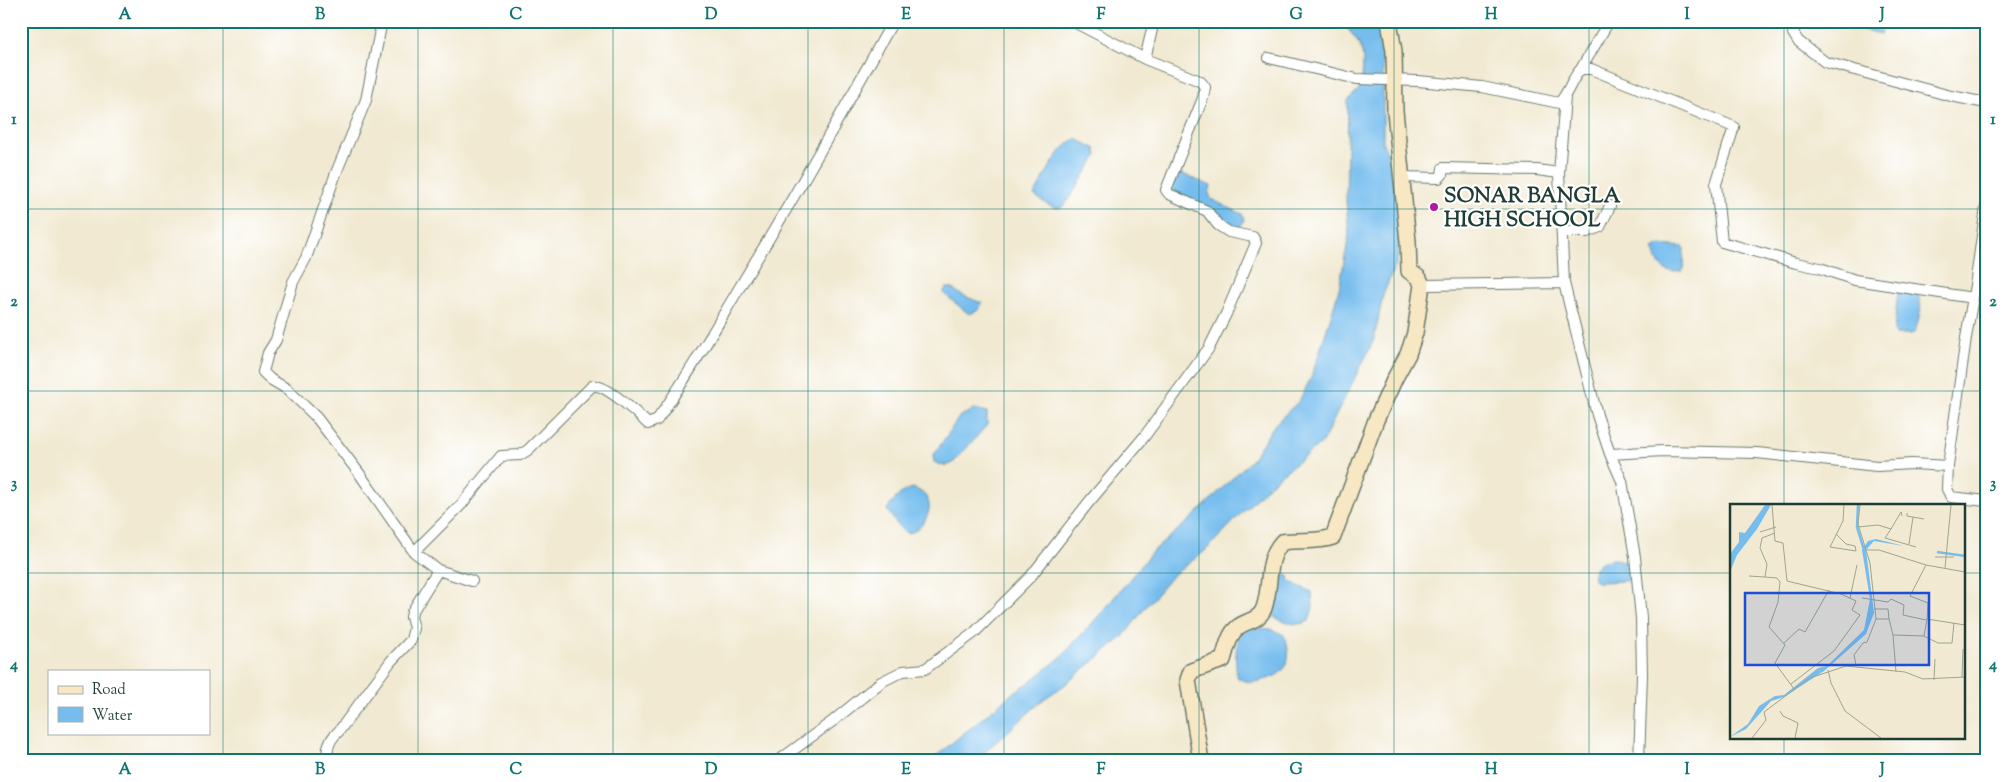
<svg xmlns="http://www.w3.org/2000/svg" width="2007" height="782" font-family="'Sorts Mill Goudy',serif">
<rect width="100%" height="100%" fill="#fff"/>
<filter id="ink" filterUnits="userSpaceOnUse"><feTurbulence type="fractalNoise" baseFrequency=".02" numOctaves="2"/><feDisplacementMap in="SourceGraphic" scale="10" xChannelSelector="R" yChannelSelector="G"/><feConvolveMatrix kernelMatrix="1 2 1 2 8 2 1 2 1" color-interpolation-filters="sRGB"/></filter>
<filter id="wash" filterUnits="userSpaceOnUse"><feTurbulence type="fractalNoise" baseFrequency=".0096" numOctaves="4" result="noise"/><feDisplacementMap in="SourceGraphic" scale="20" xChannelSelector="R" yChannelSelector="G"/><feGaussianBlur stdDeviation="1.12" result="paint"/><feColorMatrix in="noise" values="0 0 0 0 0 0 0 0 0 0 0 0 0 0 0 0 0 1.4 0 .05"/><feComposite in="paint" operator="in"/></filter>
<g filter="url(#wash)">
<rect width="100%" height="100%" fill="#f1e9d1"/>
<path fill="#76bdee" stroke="#4a7d91" d="M1341,21H1378L1383,57V144L1394,164L1400,219L1397,261L1383,295L1374,340L1322,443L1274,480L1205,551L1172,576L1145,608L1123,637L1063,686L1044,699L975,761H930L1013,693L1030,682L1061,657L1103,611L1152,552L1192,518L1252,459L1275,424L1299,401L1311,378L1327,329L1339,289L1349,235L1346,201L1348,100L1361,87C1365,50 1365,49 1341,21Z
M1848,21H1885L1881,34L1856,28L1847,23Z
M1076,139L1096,149L1097,156L1064,206C1054,212 1043,201 1034,195C1044,179 1058,146 1076,139Z
M1178,172L1211,186L1209,193L1211,199L1242,214L1244,220L1239,229H1231L1170,190Z
M1660,245L1684,247L1683,271C1662,275 1659,265 1653,249Z
M951,288L964,296L982,303L979,310L969,314L943,293L946,288Z
M1898,291L1917,293C1924,305 1919,319 1915,332L1911,334H1896L1894,331Z
M976,409L987,412V425L953,463C945,467 942,466 934,462L933,456L960,416Z
M913,488C948,500 917,539 905,532C898,528 892,516 887,510C894,500 900,491 913,488Z
M1613,559C1626,560 1633,564 1631,578L1626,581L1597,582L1594,580C1592,565 1600,562 1613,559Z
M1274,572L1289,576L1290,582L1312,592L1313,607L1309,621C1295,628 1283,621 1270,615L1271,583Z
M1248,627L1271,629L1284,635C1293,657 1289,675 1263,680C1254,683 1245,683 1237,677C1235,661 1235,646 1241,631Z"/>
</g>
<g filter="url(#ink)">
<g fill="none" stroke-linecap="round" stroke-linejoin="round">
<defs>
<path id="street" d="M1797,21L1793,33L1798,41L1825,62L1951,96L1986,103
M1269,58L1357,79L1418,81L1482,87L1559,103C1569,93 1571,79 1581,69H1591L1734,127L1716,184L1722,242L1796,263L1820,268L1855,280L1973,298
M1145,59L1154,21
M1581,69L1609,21
M1559,173L1565,97
M1402,177L1439,178L1442,175L1443,168L1537,170L1559,173L1564,283
M1562,232H1587L1600,227L1610,206
M1976,279L1986,207
M1422,285L1564,283L1597,415L1610,454L1663,451L1757,453L1877,466L1912,464L1948,466L1966,338L1976,279L1986,280
M1610,454L1622,481L1635,557L1641,618L1642,675L1639,761
M1948,466L1947,489L1951,497L1986,501
M414,552L461,505L501,456L520,455L528,450L592,386C605,383 638,414 648,424L657,420C688,377 714,330 741,285C794,198 844,110 893,21
M438,570L472,581
M330,761C324,749 330,739 339,731L391,661L411,640L414,628L411,617L412,612L438,570L414,552L359,473L316,417L287,389L270,379L263,372L268,353L276,340L293,282L306,258L336,173L366,100L382,21
M778,761L833,721L881,682L903,671L925,669L974,633L1031,576L1089,502L1144,437L1209,348L1226,314L1256,243L1253,237L1229,232L1218,225L1207,211L1169,194L1166,190L1203,98L1205,87L1200,81L1145,59L1072,21"/>
<path id="secondary" d="M1201,761L1188,680L1191,671L1223,660C1226,650 1229,634 1237,628C1245,620 1259,622 1264,608C1272,585 1265,561 1282,542C1300,539 1316,543 1333,537L1376,420L1395,378L1408,354L1415,333L1422,285L1419,278L1409,271L1408,241L1395,111L1394,51L1389,21"/>
</defs>
<use href="#street" stroke="#68796b" stroke-width="12"/>
<use href="#secondary" stroke="#68796b" stroke-width="18"/>
<use href="#street" stroke="#fff" stroke-width="10"/>
<use href="#secondary" stroke="#f8e7c3" stroke-width="15"/>
</g>
</g>
<path fill="none" stroke="#0f766e" stroke-width="1" stroke-opacity="0.55" d="M223,21V761M418,21V761M613,21V761M808,21V761M1004,21V761M1199,21V761M1394,21V761M1589,21V761M1784,21V506M21,209H1986M21,391H1986M21,573H1731M1963,573H1986M1784,738V761"/>
<circle fill="#b5179e" stroke="#fff" stroke-width="2" cx="1434" cy="207" r="5"/>
<g text-anchor="middle" stroke-width="4.5" stroke-linejoin="round" paint-order="stroke">
<g font-size="21" font-weight="bold" fill="#1f3d34" stroke="#fff" text-anchor="start">
<text x="1444" y="202">SONAR BANGLA<tspan x="1444" dy="24">HIGH SCHOOL</tspan></text>
</g>
</g>
<g transform="translate(1730 504)">
<rect width="235" height="235" fill="#f1e9d1"/>
<path d="M35,1H41L27,25L7,51L0,68V50L9,38V28L15,29ZM146,35L174,42L144,37L136,46L144,109L136,130L94,167L54,193L41,197L16,225L0,233L18,220L29,202L45,192L54,191L88,164L97,162L134,126L140,95L132,46L138,37Z" fill="#76bdee"/>
<path fill="none" stroke="#76bdee" stroke-width="2.5" d="M128,1L127,23L134,46M207,48L235,52"/>
<path fill="none" stroke="#9da492" stroke-width="1" d="M42,1L45,37L53,39L57,77L111,90L126,97L122,106L130,111L104,147L61,180M177,9V12L194,15M128,23L148,21L161,25L171,8L172,12M161,25L155,34L186,43M30,28L46,23M45,29L32,34L30,44L37,60L35,73L47,74L50,78L48,98L39,123L55,141L45,159L64,185L80,174L116,162L175,168L193,175L235,173M106,30L116,40L125,42L126,47L100,43L113,17L114,1M179,40L183,13M136,46H149L196,61L235,68M205,53H224M196,61L180,92L198,99L197,115M215,64L221,1M19,72L35,73M120,94L127,61M132,94L158,98L161,95L174,101L173,111L196,116M144,105H158L159,115M146,115H159L163,131L194,132L197,115L235,121M163,131L166,168M194,132L208,139H222L224,119M53,140L69,125L75,128L99,86M126,161L124,151L133,139L137,138L146,115L140,59L128,20L130,1M98,166L101,179L115,207L151,234M232,173L233,145M204,176L205,155M50,207L53,212L68,219L65,234M22,234L36,216L34,208L65,185"/>
<path fill="#1d4ed8" fill-opacity="0.15" stroke="#1d4ed8" stroke-width="2.5" d="M15,89H199V161H15Z"/>
<rect width="235" height="235" fill="none" stroke="#1f3d34" stroke-width="2.5"/>
</g>
<rect width="2007" height="782" fill="none" stroke="#fff" stroke-width="55"/>
<rect x="48" y="670" width="162" height="65" fill="#ffffff" stroke="#a5b1ae"/>
<rect x="58" y="686" width="25" height="8" fill="#f8e7c3" stroke="#a5b1ae"/>
<text x="92" y="694" font-size="15" fill="#1f3d34">Road</text>
<rect x="58" y="707" width="25" height="15" fill="#76bdee" stroke="#a5b1ae"/>
<text x="92" y="720" font-size="15" fill="#1f3d34">Water</text>
<rect x="28" y="28" width="1952" height="726" fill="none" stroke="#0f766e" stroke-width="2"/>
<g font-size="16" text-anchor="middle" font-weight="bold" fill="#0f766e">
<text x="125" y="19">A</text>
<text x="320" y="19">B</text>
<text x="516" y="19">C</text>
<text x="711" y="19">D</text>
<text x="906" y="19">E</text>
<text x="1101" y="19">F</text>
<text x="1296" y="19">G</text>
<text x="1491" y="19">H</text>
<text x="1687" y="19">I</text>
<text x="1882" y="19">J</text>
<text x="14" y="124">1</text>
<text x="1993" y="124">1</text>
<text x="14" y="306">2</text>
<text x="1993" y="306">2</text>
<text x="14" y="488">3</text>
<text x="1993" y="488">3</text>
<text x="14" y="669">4</text>
<text x="1993" y="669">4</text>
<text x="125" y="774">A</text>
<text x="320" y="774">B</text>
<text x="516" y="774">C</text>
<text x="711" y="774">D</text>
<text x="906" y="774">E</text>
<text x="1101" y="774">F</text>
<text x="1296" y="774">G</text>
<text x="1491" y="774">H</text>
<text x="1687" y="774">I</text>
<text x="1882" y="774">J</text>
</g>
</svg>
